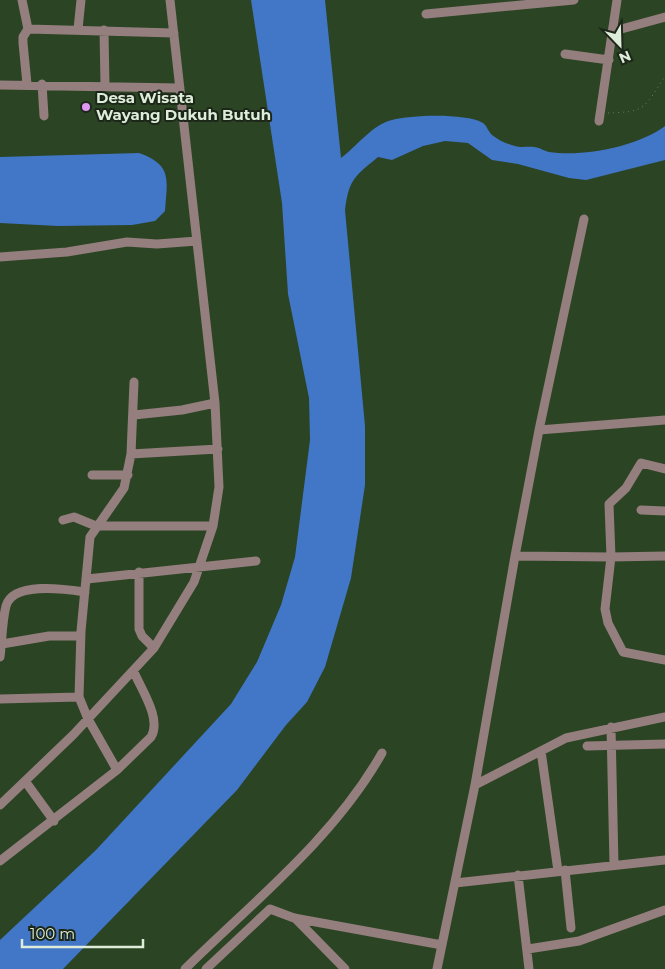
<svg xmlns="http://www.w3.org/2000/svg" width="665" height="969" font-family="Montserrat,sans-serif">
<rect width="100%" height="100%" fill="#2b4424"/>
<path fill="#4276c6" d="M251,0H325L341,158C357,146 372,125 392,120C412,115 465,113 483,123C487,126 488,131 492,135C498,140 507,144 515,146C522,148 528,146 534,147C539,147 544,151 549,152C583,157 637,147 665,126V160L586,180L569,178L518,164L492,160L468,143L445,141L423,146L392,160L378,157C355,176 349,179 345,210L365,426V485L351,578L325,667L307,702L286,725L237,790L63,969H0V940L96,850L231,704L257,662L281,605L295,557L310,440L309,398L288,294L282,203Z
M139,153C173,165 167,180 165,211L155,221L132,225L58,226L0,223V157Z"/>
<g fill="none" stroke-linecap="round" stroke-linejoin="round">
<path stroke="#677d61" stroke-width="1" stroke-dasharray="1 4" stroke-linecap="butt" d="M608,113C647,112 644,108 665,76"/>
<path stroke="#947e7e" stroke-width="9" d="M22,0L28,29L174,33
M426,14L574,0
M78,29L81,0
M104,30L105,86
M614,31L665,17
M565,54L609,60
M27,84L23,43V37L28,29
M42,84L44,116
M0,85L180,88
M599,121L617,0
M0,257L67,252L127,242L157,244L197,241
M134,415L182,410L215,403
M539,430L665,420
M131,454L134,382
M92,475H128
M641,510L665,511
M63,520L74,517L96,526H213
M515,556L611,557L609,504L626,488L641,463L665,469
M665,556L611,557L605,609L608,623L623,652L665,660
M139,572V629L142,636L154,648
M87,579L256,561
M2,644L49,636H81
M0,657C2,641 2,622 6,606C13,581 65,589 85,592
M79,697L88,719L117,770
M0,699L79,697L81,631L90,537L124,488L131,454L218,449
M611,727L614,865
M587,746L665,744
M541,751L558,871
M25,781L54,821
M475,785L566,738L665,717
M0,805L73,735L154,648L194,582L213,526L219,487L215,403L170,0
M0,861L117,770L151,737C162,719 141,689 134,672
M565,870L571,928
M518,875L529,969
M455,883L665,860
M295,918L345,969
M528,949L579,941L665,910
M185,969C254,901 334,838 382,753
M206,969L270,909L294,918L442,945
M437,969L475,785L515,556L539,430L584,219"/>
</g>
<circle fill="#de98f2" stroke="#1c2719" stroke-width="2" cx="86" cy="107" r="5"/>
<g text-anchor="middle" stroke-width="4" stroke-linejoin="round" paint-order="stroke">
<g font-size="15" font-weight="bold" fill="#ddedd9" stroke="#1c2719" text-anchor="start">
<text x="96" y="103">Desa Wisata<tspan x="96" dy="17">Wayang Dukuh Butuh</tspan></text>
</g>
</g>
<g transform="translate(620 45) rotate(157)" stroke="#1c2719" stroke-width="4" paint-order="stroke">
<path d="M0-4L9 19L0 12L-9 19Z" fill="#ddedd9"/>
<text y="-8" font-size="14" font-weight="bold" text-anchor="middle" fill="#ddedd9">N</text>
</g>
<path d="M22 939v8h121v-8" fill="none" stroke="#ddedd9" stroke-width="2.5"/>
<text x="30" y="939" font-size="15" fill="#ddedd9" stroke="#1c2719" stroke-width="4" paint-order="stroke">100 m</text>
</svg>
